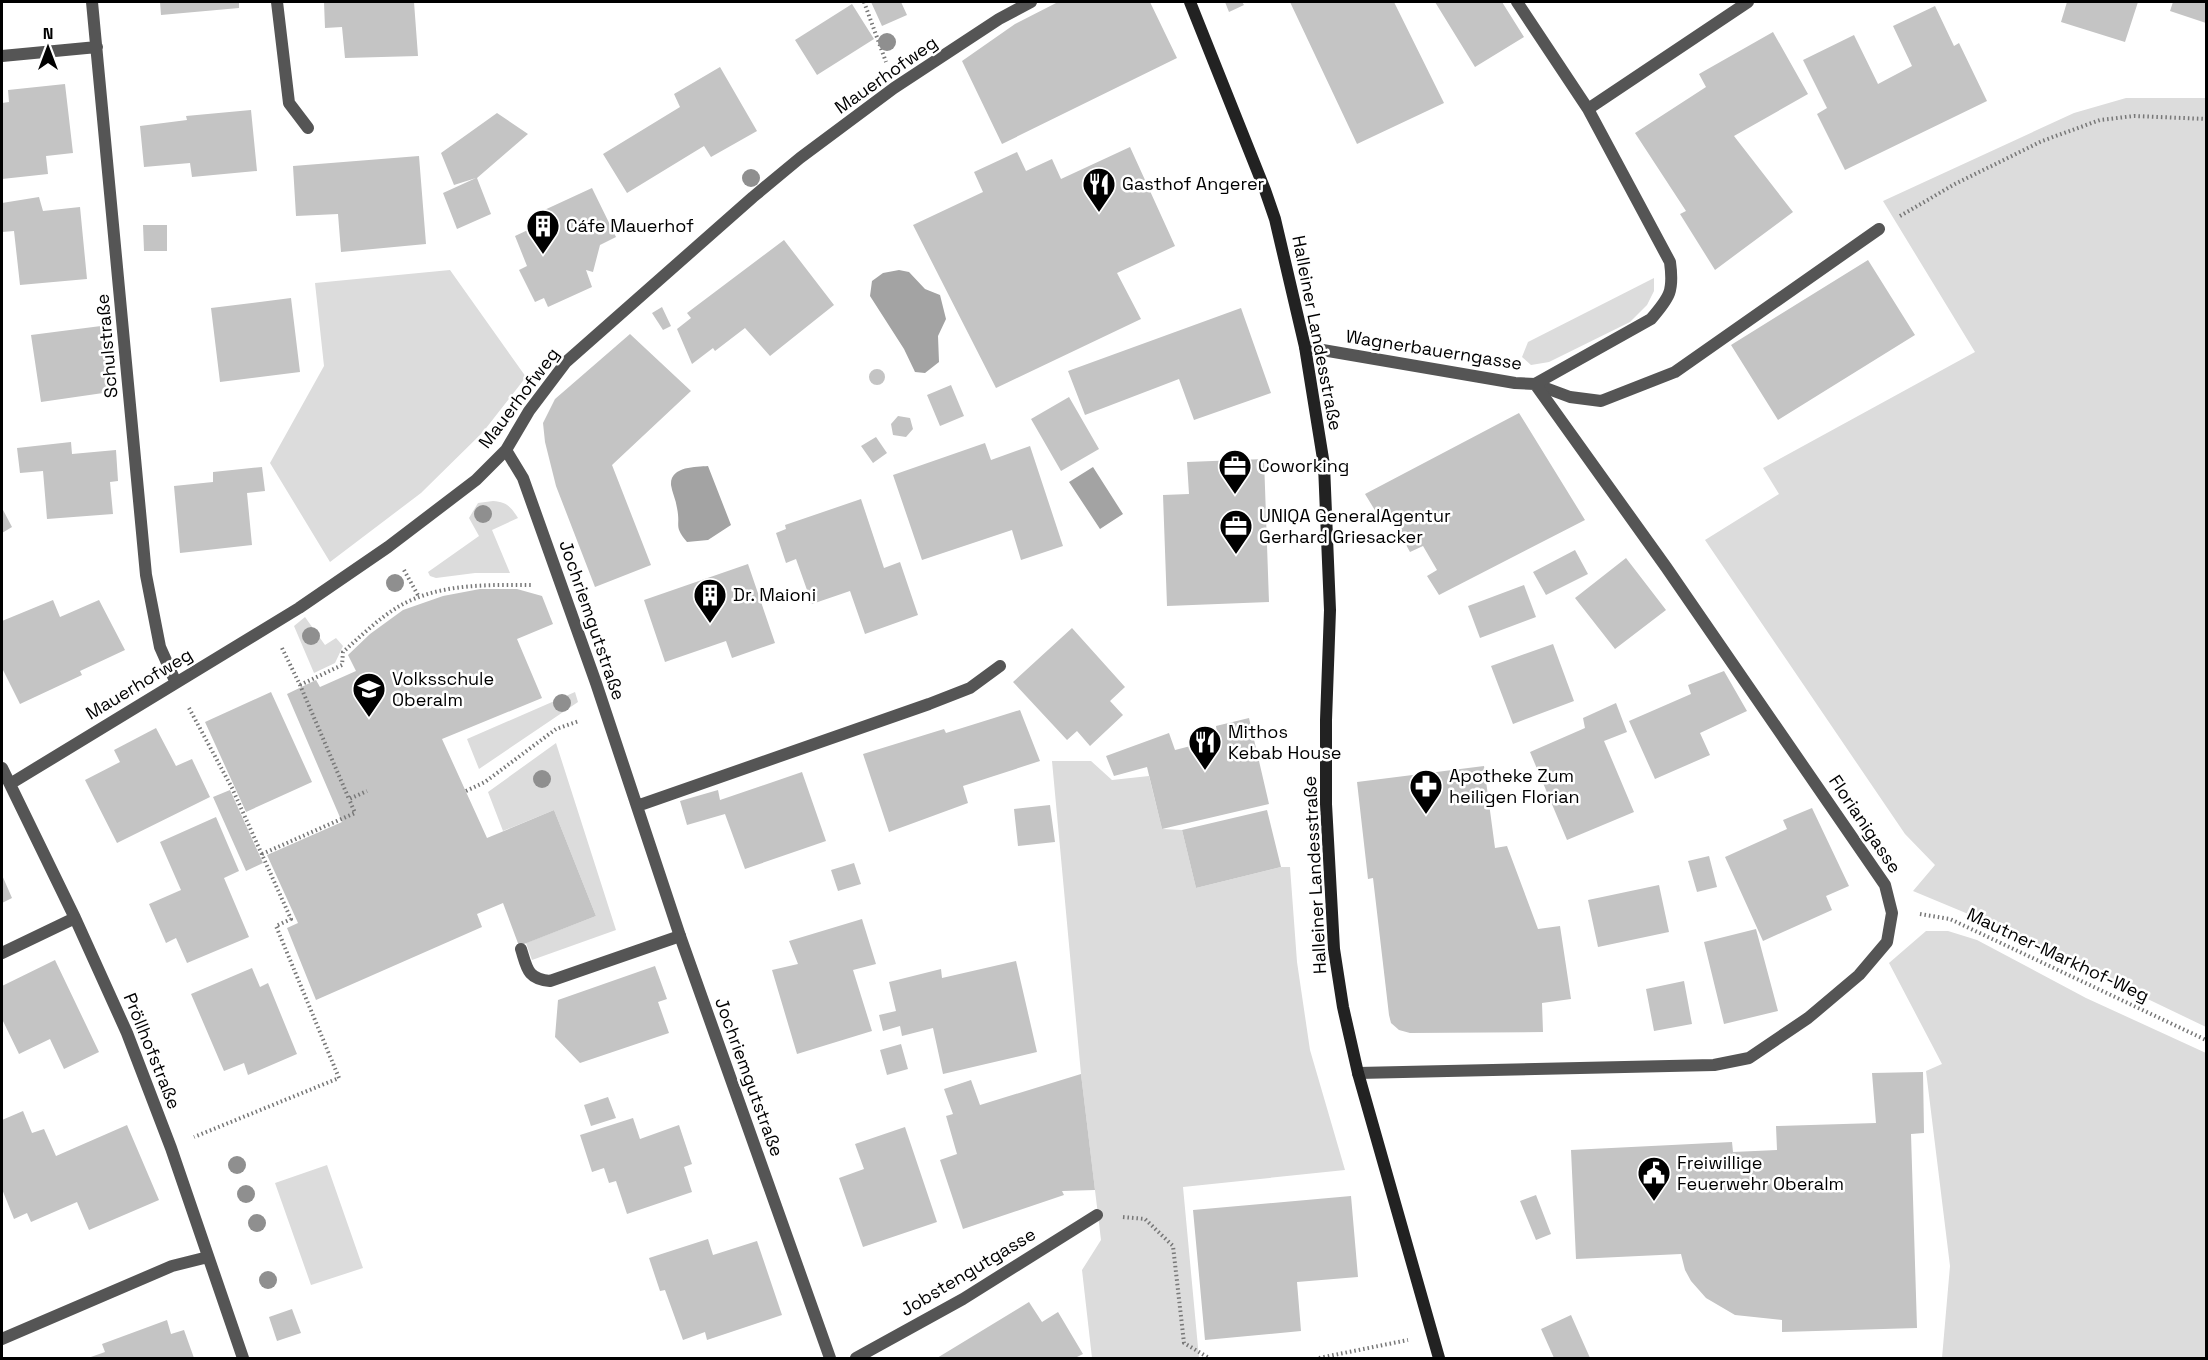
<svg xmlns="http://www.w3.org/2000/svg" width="2208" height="1360" font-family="'Space Grotesk',sans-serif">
<rect width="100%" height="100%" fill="#fff"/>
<path fill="#dcdcdc" d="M2126,98H2206V1027L1985,921L1913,891L1935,865L1905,834L1705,540L1779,494L1763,468L1975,352L1883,201L2074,113Z
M450,270L526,377L483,432L421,493L330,562L270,463L324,366L315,283Z
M1654,278V291L1647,305L1630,322L1549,362L1531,365L1522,357L1528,342Z
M493,501C507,502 511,507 518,518L492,530L510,573H475L436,578L430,576L428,572L479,536L469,518L478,503Z
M305,617L325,645L336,638L343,646L335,663L314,673L294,626Z
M575,692L578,702L479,769L467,739Z
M556,743L616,930L532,960L526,943L596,916L554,810L503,831L488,792Z
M1052,761H1091L1112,780L1149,776L1162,829L1182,830L1196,888L1281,867H1290L1297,962L1310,1050L1345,1170L1183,1187L1199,1358H1092L1082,1270L1101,1240L1081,1074Z
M1926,931H1948L1977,940L2086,998L2206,1053V1358H1942L1950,1266L1926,1071L1942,1064L1889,963Z
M327,1165L363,1268L311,1285L275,1183Z"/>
<path fill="#a3a3a3" d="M899,270L909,272L925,289L940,295L946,319L938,336L939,362L925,373L915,372L904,349L870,296L872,281L883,273Z
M708,466L731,525L708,540L687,542C673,525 681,527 677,508C676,500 672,492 671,485C670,466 696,467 708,466Z
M1093,467L1123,514L1100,529L1069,482Z"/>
<path fill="#c4c4c4" d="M160,2H239V8L161,15Z
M324,2H414L418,56L345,58L342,27L325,28Z
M871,2H901L907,15L882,26Z
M1058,2H1150L1177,58L1002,144L962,61L1015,24Z
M1225,2H1242L1244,5L1229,12Z
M1290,2H1394L1444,103L1357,144Z
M1435,2H1502L1524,37L1475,67Z
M2067,2H2138L2125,42L2061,22Z
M2173,2H2206V23L2170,11Z
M852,4L874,39L817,75L795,40Z
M1935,6L1954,46L1959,43L1987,101L1845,170L1817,114L1827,108L1803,60L1854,35L1878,84L1912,66L1893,26Z
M1773,32L1808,94L1734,136L1793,212L1715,270L1680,214L1686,211L1635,133L1706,87L1699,74Z
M720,67L757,131L711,157L704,146L627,193L603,154L680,107L674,94Z
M65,84L73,153L46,156L48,174L2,179V103L9,102L8,90Z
M251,110L257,171L192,177L190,163L144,167L140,126L187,120L186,116Z
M497,113L528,134L477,178L491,214L457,229L443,193L476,178L454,185L441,153Z
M1130,147L1175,246L1117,273L1141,319L996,388L913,225L983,192L974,172L1017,152L1026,171L1052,159L1061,179Z
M419,156L426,244L341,252L338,214L296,216L293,166Z
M592,188L616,237L600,245L593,272L586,270L592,287L548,307L544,298L535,302L519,270L527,266L515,236L545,222L540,212Z
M39,197L43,211L80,207L87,279L20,285L14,231L2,232V203Z
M143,225H167V251H144Z
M784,240L834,305L770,356L745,328L715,351L713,348L692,364L677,329L691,318L687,313Z
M1868,260L1915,335L1778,420L1731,345Z
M291,298L300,372L220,382L211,308Z
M662,307L671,326L663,330L652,313Z
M1241,308L1271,393L1194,420L1179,379L1085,415L1068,371Z
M101,326L110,392L41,402L31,335Z
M630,334L691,391L612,465L651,565L595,587L556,486L545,442L543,423L555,399Z
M869 377a8 8 0 1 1 16 0a8 8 0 1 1-16 0Z
M951,385L964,416L940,426L927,395Z
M1069,397L1099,449L1061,471L1031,419Z
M1519,413L1585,520L1439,595L1427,576L1437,570L1423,546L1410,552L1386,508L1376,512L1365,494Z
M898,416L910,418L913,429L906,437L893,435L891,424Z
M876,437L887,453L873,463L861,446Z
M71,442L72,454L116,450L118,481L110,482L113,514L47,519L43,471L20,473L17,448Z
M985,443L991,460L1030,446L1063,546L1021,560L1012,530L922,560L893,475Z
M1264,459L1269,602L1167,606L1163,495L1189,494L1187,462Z
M262,467L265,491L247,493L252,545L180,553L174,486L213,482V472Z
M861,499L884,568L900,562L918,615L865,634L850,591L812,604L796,559L786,563L776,533L786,529L785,525Z
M2,508L12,527L2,533Z
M1575,550L1588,574L1546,595L1533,572Z
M1626,558L1666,610L1615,649L1575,598Z
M748,564L775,643L732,658L726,641L665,662L644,600Z
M1524,585L1536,617L1480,638L1468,606Z
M480,589H517L542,596L553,624L517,639L542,698L442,739L487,838L554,810L596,916L519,946L503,903L477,914L482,927L316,1000L287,928L298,923L267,855L342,822L287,694L316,680L320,687L356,671L348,655L370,634L403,610L443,596Z
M53,600L60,617L99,600L125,650L80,671L82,675L20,704L2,668V621Z
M1072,628L1125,687L1110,701L1123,715L1090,746L1077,731L1067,740L1013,682Z
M1553,644L1574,701L1513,724L1491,666Z
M1724,671L1747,711L1700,733L1710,755L1655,779L1629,721L1691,694L1688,685Z
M271,692L312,782L246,812L205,722Z
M1616,703L1627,732L1604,741L1634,812L1567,840L1530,752L1585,728L1583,718Z
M1020,710L1040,761L963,786L968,803L889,832L863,754L944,729L946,733Z
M1249,718L1269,804L1162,829L1147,767L1114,776L1106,756L1169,733L1175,750L1218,739L1216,726Z
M156,728L176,766L192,759L210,797L117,843L85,780L120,762L114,750Z
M1484,766L1495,848L1507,846L1538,929L1560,926L1571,999L1542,1003L1543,1032L1410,1033L1399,1030L1391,1023L1389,1015L1373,878L1368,879L1357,782Z
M802,772L826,841L745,869L725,814L687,825L680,801L718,790L720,800Z
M230,790L263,863L246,871L213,797Z
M1050,805L1055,842L1018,846L1014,809Z
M1812,808L1849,886L1826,896L1832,910L1763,941L1725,857L1787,829L1783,820Z
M1267,810L1281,867L1196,888L1182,830Z
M216,817L239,871L224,878L249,937L187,963L176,938L166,943L149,904L181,890L160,842Z
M1709,856L1717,887L1697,892L1688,861Z
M854,863L861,884L838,891L831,870Z
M2,875L12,898L2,903Z
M1659,885L1669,932L1598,947L1588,900Z
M862,919L876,964L853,970L872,1031L797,1054L772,970L798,964L789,941Z
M1756,929L1778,1011L1724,1024L1704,942Z
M55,960L99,1052L64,1069L50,1039L19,1054L2,1019V986Z
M1016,961L1037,1052L943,1074L933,1028L902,1036L900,1026L883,1031L879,1015L896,1011L889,982L941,969L942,978Z
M655,966L667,999L658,1002L669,1033L580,1063L555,1037L558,1000Z
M252,968L260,987L268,983L297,1054L248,1075L244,1063L224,1071L191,994Z
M1684,981L1692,1024L1654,1031L1646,989Z
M901,1044L908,1069L887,1075L880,1050Z
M1923,1072L1924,1133L1911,1134L1917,1328L1782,1332V1320L1735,1315L1706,1298L1691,1281L1685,1270L1681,1254L1576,1259L1571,1150L1732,1142L1733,1152L1777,1150L1776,1126L1876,1123L1872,1073Z
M1081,1074L1095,1190L1062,1191L1064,1195L963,1229L940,1160L957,1154L946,1116L953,1114L944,1089L971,1080L980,1105Z
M608,1097L616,1118L591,1126L584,1105Z
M23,1111L32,1133L44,1129L56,1156L127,1125L159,1200L89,1230L77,1202L31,1222L27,1213L14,1219L2,1189V1120Z
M633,1118L640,1139L679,1125L692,1164L684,1167L692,1192L627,1214L616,1181L609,1183L604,1168L592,1172L580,1135Z
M905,1127L937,1222L863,1247L839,1178L864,1169L855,1144Z
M1536,1195L1551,1234L1536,1240L1520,1201Z
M1351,1196L1358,1277L1297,1282L1301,1331L1205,1340L1193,1210Z
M708,1239L713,1255L757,1241L782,1315L707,1340L705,1332L683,1340L665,1290L660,1291L649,1258Z
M1029,1302L1042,1322L1058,1312L1083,1354L1075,1358H937Z
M292,1309L301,1333L277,1341L269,1317Z
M1571,1315L1590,1358H1554L1541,1329Z
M167,1320L171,1334L184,1330L194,1358H88L105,1352L102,1344Z"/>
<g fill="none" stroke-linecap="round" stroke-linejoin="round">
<path stroke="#777" stroke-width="4" stroke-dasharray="1.5 3" stroke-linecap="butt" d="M864,2L886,62
M1900,216L1955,184L2042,141L2100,120L2134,116L2206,119
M404,570L419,597
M282,648L300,685L349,799L367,791
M300,685L342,665L343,652C362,635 382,615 405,603C445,583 490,585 533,585
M189,708L232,788L291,919L276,926L339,1078L194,1137
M466,791L485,782L556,729L579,721
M262,854L355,813L349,799
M1920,914L1950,919L2206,1040
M1123,1217L1145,1219L1173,1246L1184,1343L1209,1358
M1319,1358L1408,1340"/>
<path stroke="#555" stroke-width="12" d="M1535,384L1570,397L1601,401L1675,372L1879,229
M521,949C527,968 527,979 550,981L680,936"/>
<path stroke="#555" stroke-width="12" d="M92,2L146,575L160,647L176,683
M277,2L289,103L308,128
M1517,2L1588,109
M2,56L97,47
M1305,347L1515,383L1535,384L1651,319C1670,297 1674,291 1670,262L1588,109L1748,2
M506,450L523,478L596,683L680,936L830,1358
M2,768L75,918L127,1033L171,1148L243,1358
M10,784L299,608L388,547L476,480L506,450L529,411L566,362L753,197L800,158L894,88L999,19L1031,2
M637,806L929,704L970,688L1000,666
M2,953L75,918
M1358,1073L1714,1065L1749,1058L1808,1018L1859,975L1887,942L1892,913L1885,885L1666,567L1535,384
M2,1339L172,1266L208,1257
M856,1358L963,1299L1097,1215"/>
<path stroke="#222" stroke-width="12" d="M1190,2L1265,190L1275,219L1305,347L1324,465L1330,610L1326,720V804L1334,949L1343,1007L1358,1073L1439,1358"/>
</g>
<g fill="#8f8f8f">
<circle cx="887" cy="42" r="9"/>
<circle cx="751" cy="178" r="9"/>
<circle cx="483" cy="514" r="9"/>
<circle cx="395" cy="583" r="9"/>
<circle cx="311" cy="636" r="9"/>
<circle cx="562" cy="703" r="9"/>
<circle cx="542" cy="779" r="9"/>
<circle cx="237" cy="1165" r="9"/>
<circle cx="246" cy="1194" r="9"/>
<circle cx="257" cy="1223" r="9"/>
<circle cx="268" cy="1280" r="9"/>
</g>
<defs>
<symbol id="restaurant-pin" viewBox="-11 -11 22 30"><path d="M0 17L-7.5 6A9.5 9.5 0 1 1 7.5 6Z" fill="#000" stroke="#fff"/><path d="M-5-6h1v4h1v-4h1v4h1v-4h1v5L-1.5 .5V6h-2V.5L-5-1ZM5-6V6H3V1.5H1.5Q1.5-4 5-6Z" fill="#fff"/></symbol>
<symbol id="building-pin" viewBox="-11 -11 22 30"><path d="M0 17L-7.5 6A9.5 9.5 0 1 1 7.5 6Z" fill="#000" stroke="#fff"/><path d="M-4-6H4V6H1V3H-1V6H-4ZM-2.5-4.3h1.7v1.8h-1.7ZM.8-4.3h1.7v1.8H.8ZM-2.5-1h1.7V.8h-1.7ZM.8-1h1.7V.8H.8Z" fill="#fff"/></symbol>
<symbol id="office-pin" viewBox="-11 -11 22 30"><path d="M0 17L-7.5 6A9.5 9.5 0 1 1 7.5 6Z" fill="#000" stroke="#fff"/><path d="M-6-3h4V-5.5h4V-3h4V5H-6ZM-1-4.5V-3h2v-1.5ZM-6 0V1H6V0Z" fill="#fff"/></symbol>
<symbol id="school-pin" viewBox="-11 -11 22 30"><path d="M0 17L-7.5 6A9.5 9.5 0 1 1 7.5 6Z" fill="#000" stroke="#fff"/><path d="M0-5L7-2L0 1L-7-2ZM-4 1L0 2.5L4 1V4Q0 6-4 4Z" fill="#fff"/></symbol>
<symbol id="pharmacy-pin" viewBox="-11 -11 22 30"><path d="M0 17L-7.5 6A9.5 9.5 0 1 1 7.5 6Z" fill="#000" stroke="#fff"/><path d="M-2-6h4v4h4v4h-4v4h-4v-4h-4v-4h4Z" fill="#fff"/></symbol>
<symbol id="civic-pin" viewBox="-11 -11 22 30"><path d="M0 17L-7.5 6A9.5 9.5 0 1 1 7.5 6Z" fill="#000" stroke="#fff"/><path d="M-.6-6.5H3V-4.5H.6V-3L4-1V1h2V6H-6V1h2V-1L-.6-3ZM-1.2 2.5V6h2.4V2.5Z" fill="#fff"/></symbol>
</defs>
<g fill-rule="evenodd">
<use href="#restaurant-pin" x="1080" y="165" width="38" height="52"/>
<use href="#building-pin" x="524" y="207" width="38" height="52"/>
<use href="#office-pin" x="1216" y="447" width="38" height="52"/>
<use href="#office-pin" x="1217" y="507" width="38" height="52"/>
<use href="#building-pin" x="691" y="576" width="38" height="52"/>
<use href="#school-pin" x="350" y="670" width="38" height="52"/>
<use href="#restaurant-pin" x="1186" y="723" width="38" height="52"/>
<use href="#pharmacy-pin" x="1407" y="767" width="38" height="52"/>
<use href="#civic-pin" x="1635" y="1154" width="38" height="52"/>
</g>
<g text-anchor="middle" stroke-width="5" stroke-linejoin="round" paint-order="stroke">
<g font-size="18" fill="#000" stroke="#fff">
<text transform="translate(886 75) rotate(-35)" y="6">Mauerhofweg</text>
<text transform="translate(1317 333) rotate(79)" y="6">Halleiner Landesstraße</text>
<text transform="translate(107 346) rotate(-95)" y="6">Schulstraße</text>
<text transform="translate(1434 350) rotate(9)" y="6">Wagnerbauerngasse</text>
<text transform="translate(519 398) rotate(-53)" y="6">Mauerhofweg</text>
<text transform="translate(592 620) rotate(71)" y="6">Jochriemgutstraße</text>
<text transform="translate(139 684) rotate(-31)" y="6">Mauerhofweg</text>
<text transform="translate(1865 824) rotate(56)" y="6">Florianigasse</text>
<text transform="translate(1315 875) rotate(-93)" y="6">Halleiner Landesstraße</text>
<text transform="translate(2058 955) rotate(25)" y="6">Mautner-Markhof-Weg</text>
<text transform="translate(152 1051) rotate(68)" y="6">Pröllhofstraße</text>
<text transform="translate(749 1077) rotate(70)" y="6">Jochriemgutstraße</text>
<text transform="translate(968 1272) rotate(-31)" y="6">Jobstengutgasse</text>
</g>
<g font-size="18" fill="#000" stroke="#fff" text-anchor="start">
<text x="1122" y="190">Gasthof Angerer</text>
<text x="566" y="232">Cáfe Mauerhof</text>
<text x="1258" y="472">Coworking</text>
<text x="1259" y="522">UNIQA GeneralAgentur<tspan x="1259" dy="21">Gerhard Griesacker</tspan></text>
<text x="733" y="601">Dr. Maioni</text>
<text x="392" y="685">Volksschule<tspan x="392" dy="21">Oberalm</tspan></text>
<text x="1228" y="738">Mithos<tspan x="1228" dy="21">Kebab House</tspan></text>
<text x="1449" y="782">Apotheke Zum<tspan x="1449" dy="21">heiligen Florian</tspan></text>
<text x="1677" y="1169">Freiwillige<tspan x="1677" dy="21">Feuerwehr Oberalm</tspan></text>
</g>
</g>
<rect width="2208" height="1360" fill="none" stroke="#000000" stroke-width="6"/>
<g transform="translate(48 48)" stroke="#ffffff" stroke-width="4.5" paint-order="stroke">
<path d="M0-4.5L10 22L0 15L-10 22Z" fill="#000000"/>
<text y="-9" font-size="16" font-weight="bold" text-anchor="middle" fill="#000000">N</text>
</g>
</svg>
